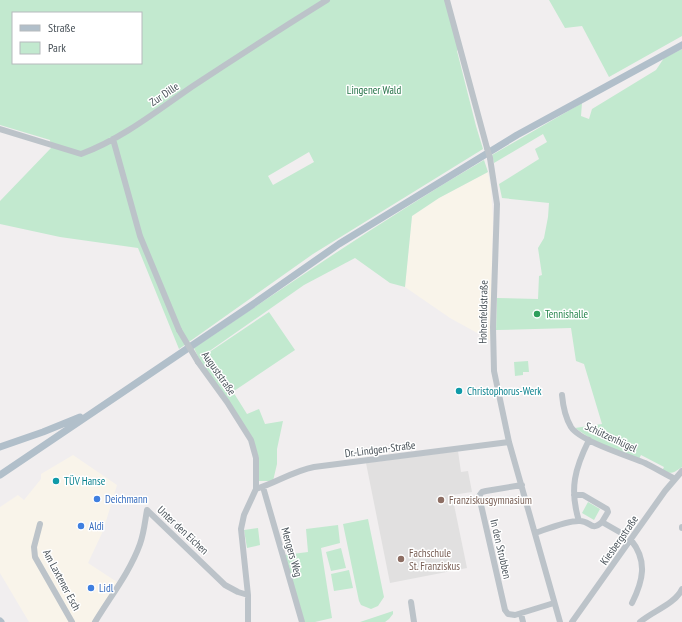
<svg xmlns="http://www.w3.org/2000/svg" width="682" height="622" font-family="'PT Sans Narrow',sans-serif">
<rect width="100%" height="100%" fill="#f1eeef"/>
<path fill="#f9f4ea" d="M488,172L491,189L493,218L490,340L450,318L405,287L412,216L439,198Z
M73,455L117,485L103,531L88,563L117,582L92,622H29L0,573V507L18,495L24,500L41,479V474Z"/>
<path fill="#e1e0e0" d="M458,451L461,472L468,471L472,492L452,495L467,568L390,583L366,463Z"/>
<path fill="#c2e9cf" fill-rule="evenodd" d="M0,0H448L460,47L457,51L476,126L483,149L313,254L179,349L138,248L60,237L0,224V201L51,148L50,140L0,125ZM13,13H141V63H13ZM309,152L314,162L273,185L268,176Z
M549,0H682V36L609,77L582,26L565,28Z
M682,49V467C675,472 671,475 662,471L664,467L641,455L639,459L596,442L575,428L602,424L584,364L576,361L571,328L496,330L497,298L538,299L539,276L542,275L538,248L544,238L548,217L549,203L502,198L499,184L539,159L535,149L547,142L543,134L494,163L492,155L582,103L581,116L589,119L592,109L656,70L664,58Z
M484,160L488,172L439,198L412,216L405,287L390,283L355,258L304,285L208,352L247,414L259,409L265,424L283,421L277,449V464L273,481H259V459L253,440L200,361L194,348C289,284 385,218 484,160Z
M269,312L295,350L234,391L208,353Z
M528,361L529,372H523V375L515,376L514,362Z
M588,502L600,509L594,520L582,513Z
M368,519L384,597L378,606L371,609L361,605L359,601L343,524Z
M338,525L340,543L321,548L332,618L315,622H303L284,555L308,552L306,529Z
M258,528L260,545L247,548L244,530Z
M341,548L346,568L331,571L326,552Z
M349,570L353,588L334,591L331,574Z
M393,611V614L389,619L385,622H360Z"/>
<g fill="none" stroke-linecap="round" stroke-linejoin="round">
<path stroke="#bcc3c9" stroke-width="6" d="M447,0L487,148
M0,129L81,154C122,139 158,110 193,86C237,57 282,28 327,0
M113,139L140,236L179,330
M490,158L497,204L493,327L494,371L509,442L560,622
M198,362L227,402L251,440L256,458V489L244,515L241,529L248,595V622
M562,395C563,406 565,417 571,427C580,441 628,456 645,463C655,468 665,474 675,479
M522,485L486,491L482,492L479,496L505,610L508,614L515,615L554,603
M263,487L302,622
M256,489C276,483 293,471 314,467L509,442
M574,495H583L607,509L608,512L602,522
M579,521C569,489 575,468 589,440
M40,524L34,547L35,557L72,622
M682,527V528
M535,533C547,529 569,520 580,521C591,521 591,532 602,522L623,534
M631,540C648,561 643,581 632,603
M411,602L414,622
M521,614L523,622
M95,622C110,597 130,572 140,544C144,533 145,521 147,510L225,585L238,592L248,595
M572,622L665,491L682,471
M640,622C653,611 675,604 682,589"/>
<path stroke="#b1bfca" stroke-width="7" d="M0,447L43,432L80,417
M0,475L252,305L339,244L517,135L682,45
M0,621L1,622"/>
<path stroke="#bcc3c9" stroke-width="6" d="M487,148L490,158
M179,330L198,362"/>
</g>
<circle fill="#2e9e5b" stroke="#fff" stroke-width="1.5" cx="537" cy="314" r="4"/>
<g fill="#0f9aa8" stroke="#fff" stroke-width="1.5">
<circle cx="459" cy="391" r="4"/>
<circle cx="56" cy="481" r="4"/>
</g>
<g fill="#3f7fe0" stroke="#fff" stroke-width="1.5">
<circle cx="97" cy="499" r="4"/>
<circle cx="81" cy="526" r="4"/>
<circle cx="91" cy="588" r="4"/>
</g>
<g fill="#8d6e63" stroke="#fff" stroke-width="1.5">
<circle cx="441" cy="500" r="4"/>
<circle cx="401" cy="559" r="4"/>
</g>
<g text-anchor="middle" stroke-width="3" stroke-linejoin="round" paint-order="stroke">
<g font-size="11" fill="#237146" stroke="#fff">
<text x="374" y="94">Lingener Wald</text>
</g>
<g font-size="11" fill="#495259" stroke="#fff">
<text transform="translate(164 94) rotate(-34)" y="4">Zur Dille</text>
<text transform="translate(483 312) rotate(-89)" y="4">Hohenfeldstraße</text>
<text transform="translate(219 373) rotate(55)" y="4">Auguststraße</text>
<text transform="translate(611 437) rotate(25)" y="4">Schützenhügel</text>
<text transform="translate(380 449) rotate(-7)" y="4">Dr.-Lindgen-Straße</text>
<text transform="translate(183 530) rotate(43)" y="4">Unter den Eichen</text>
<text transform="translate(619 540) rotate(-55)" y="4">Kiesbergstraße</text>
<text transform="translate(501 549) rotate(77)" y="4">In den Strubben</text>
<text transform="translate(292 552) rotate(74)" y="4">Mengers Weg</text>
<text transform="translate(62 580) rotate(62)" y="4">Am Laxtener Esch</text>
</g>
<g font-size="11" fill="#27864d" stroke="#fff" text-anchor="start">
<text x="545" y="318">Tennishalle</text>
</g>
<g font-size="11" fill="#0d838f" stroke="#fff" text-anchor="start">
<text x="467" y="395">Christophorus-Werk</text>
<text x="64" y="485">TÜV Hanse</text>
</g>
<g font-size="11" fill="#366cbe" stroke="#fff" text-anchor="start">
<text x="105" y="503">Deichmann</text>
<text x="89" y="530">Aldi</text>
<text x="99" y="592">Lidl</text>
</g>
<g font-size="11" fill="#785e54" stroke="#fff" text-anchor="start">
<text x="449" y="504">Franziskusgymnasium</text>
<text x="409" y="557">Fachschule<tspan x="409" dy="13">St. Franziskus</tspan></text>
</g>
</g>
<rect x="12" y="12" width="130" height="52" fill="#ffffff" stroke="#b6babd"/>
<rect x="20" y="25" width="20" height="6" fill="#b1bfca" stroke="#b6babd"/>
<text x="48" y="32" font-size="12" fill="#495259">Straße</text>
<rect x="20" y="42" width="20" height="12" fill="#c2e9cf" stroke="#b6babd"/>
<text x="48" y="52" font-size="12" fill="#495259">Park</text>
</svg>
